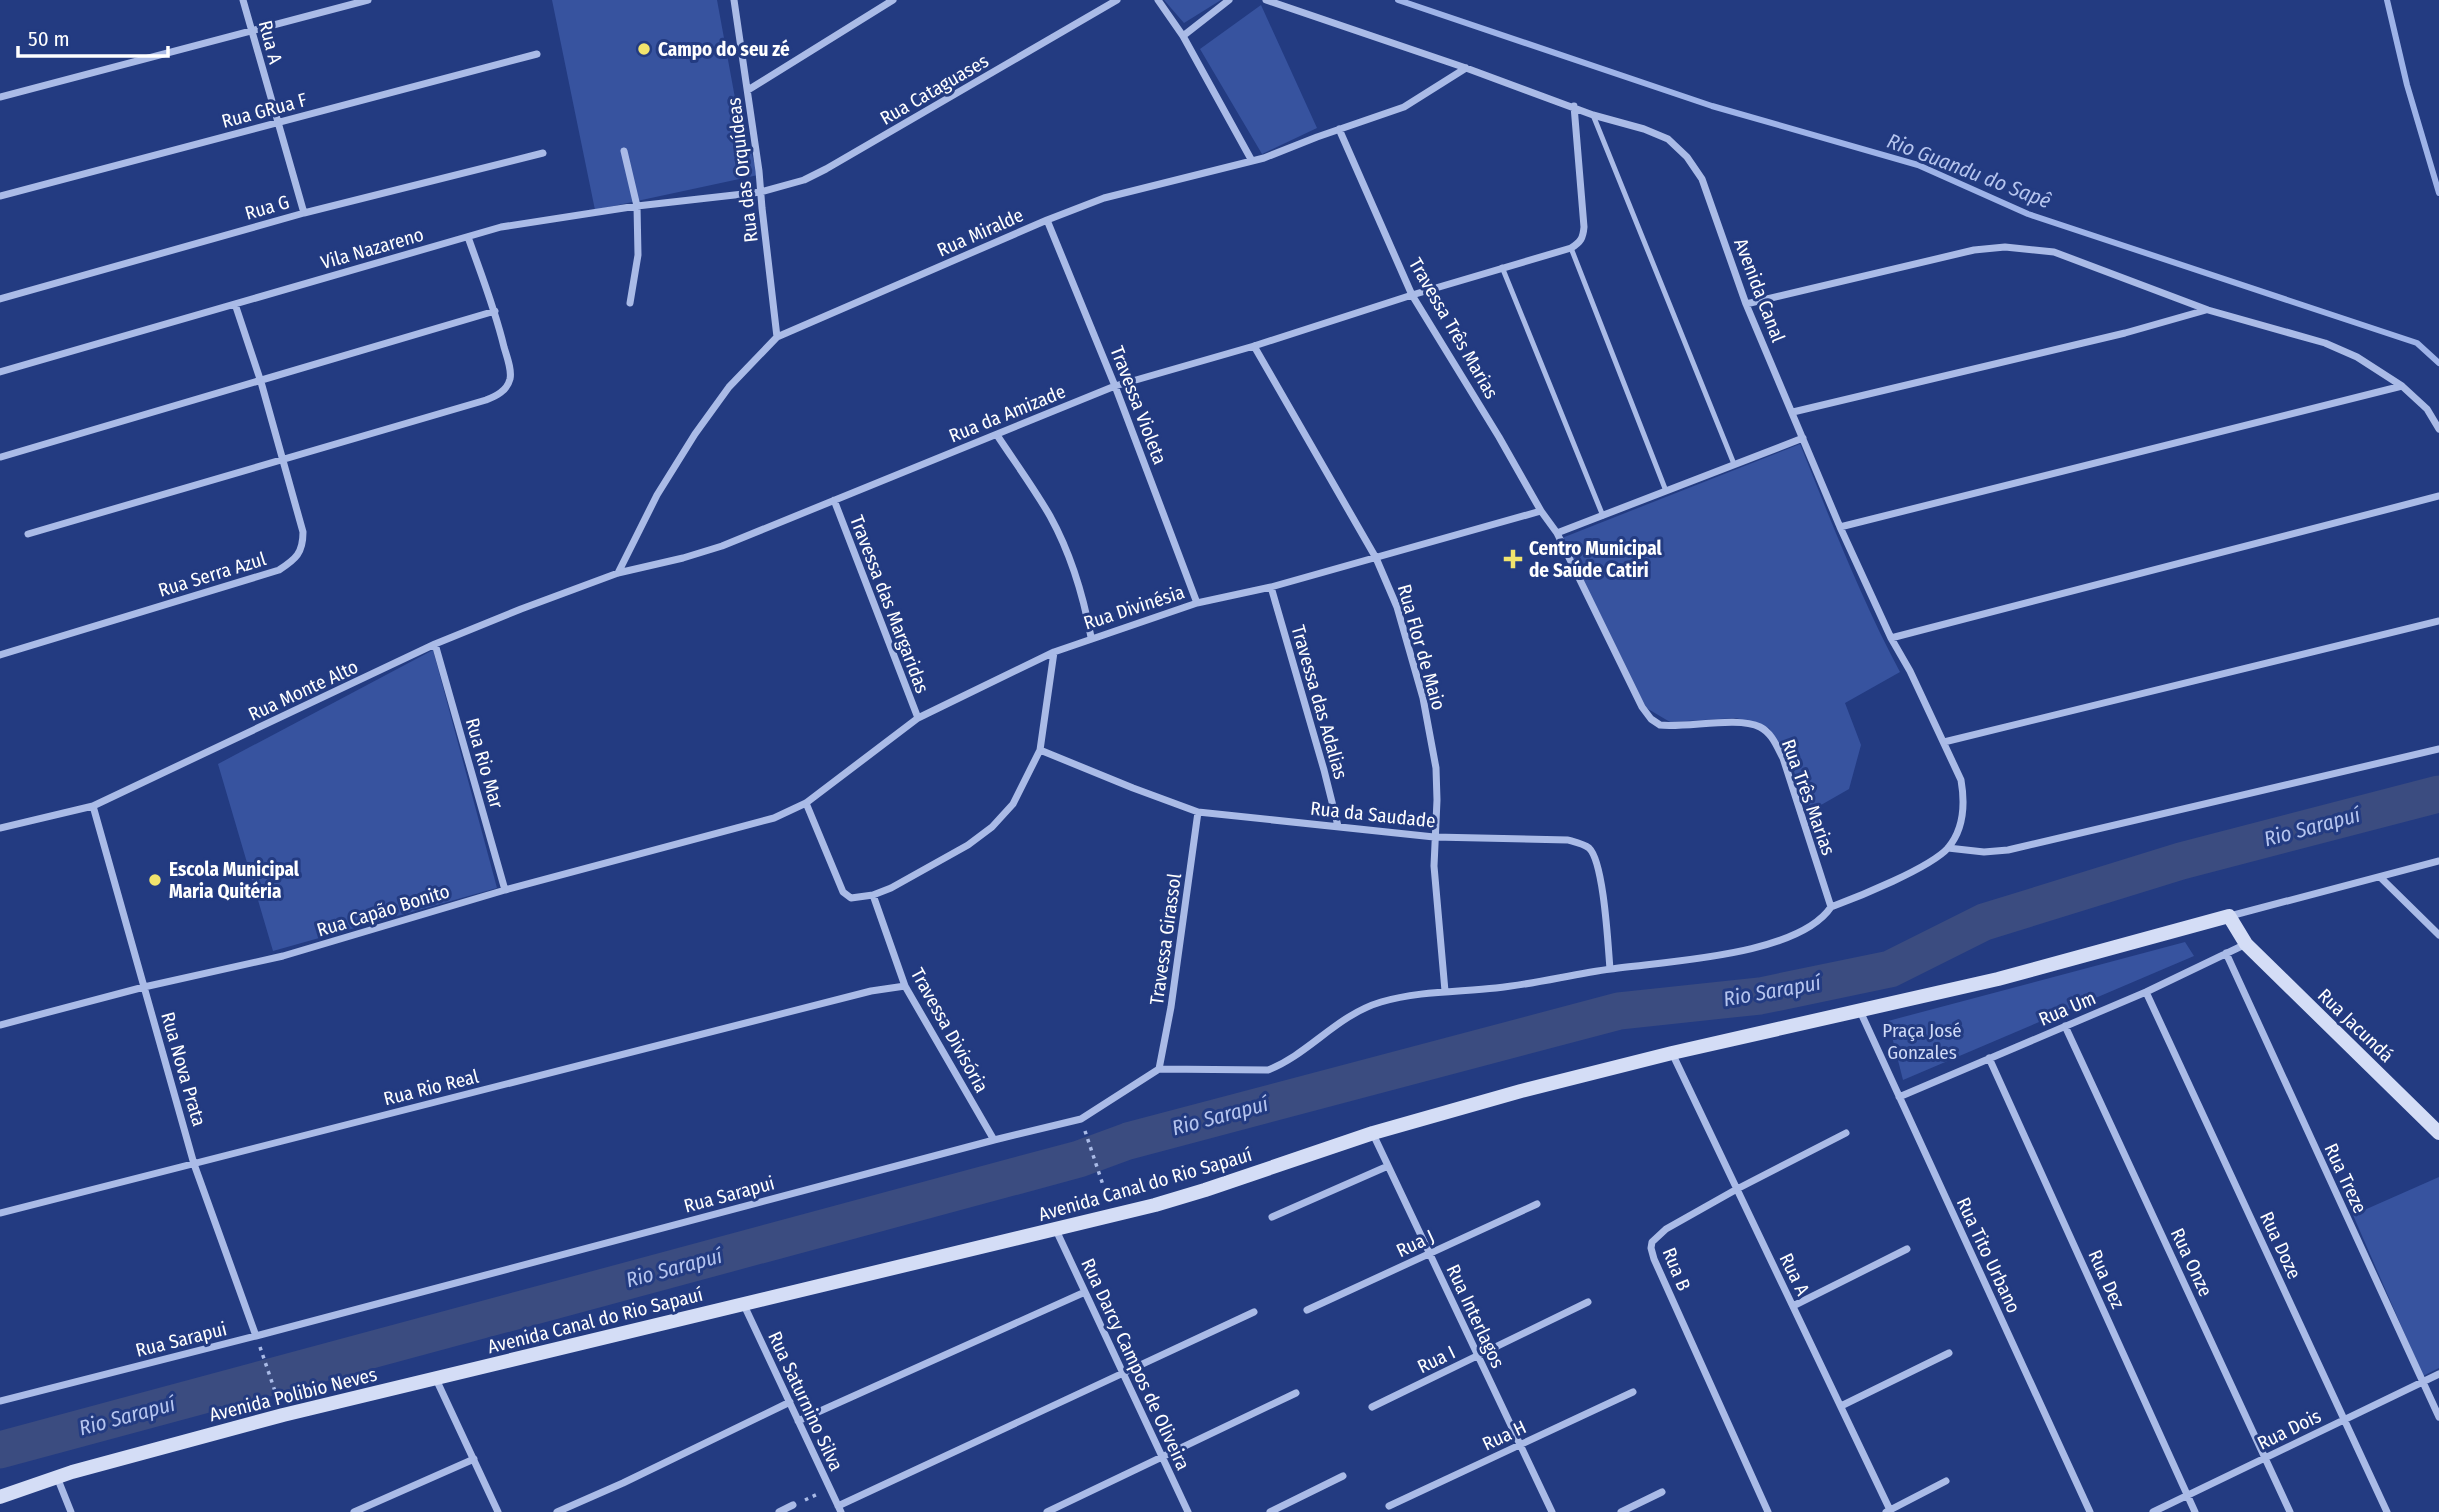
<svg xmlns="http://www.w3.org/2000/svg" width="2439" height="1512" font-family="'Fira Sans Condensed',sans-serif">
<rect width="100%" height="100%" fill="#233b81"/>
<path fill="#37539f" d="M552,0H717L735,98L758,175L595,210Z
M1164,0H1221L1184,23Z
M1261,5L1317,128L1262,154L1200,49Z
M1800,444C1831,521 1861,599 1900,672L1845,703L1861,745L1849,789L1807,813L1792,765L1769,728L1736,718L1670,722L1643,706L1562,538Z
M433,650L497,888L273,951L218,764Z
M2185,942L2194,956L1903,1080L1888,1021Z
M2439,1177V1368L2423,1376L2353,1215Z"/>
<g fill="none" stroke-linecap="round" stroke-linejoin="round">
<path stroke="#9eb3e8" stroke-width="6" d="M1398,0L1712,106L1918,165L2028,214L2417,343L2439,363
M2387,0L2407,85L2439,193"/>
<path stroke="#3b4c80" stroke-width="37" d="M0,1450L1079,1159L1128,1141L1619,1011L1760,996L1890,969L1984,922L2181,861L2439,794"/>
<path stroke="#aabbe7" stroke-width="3.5" stroke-dasharray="3.5 5" stroke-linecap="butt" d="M1085,1131L1108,1200
M260,1347L278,1400
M805,1500L820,1493"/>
<path stroke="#aabbe7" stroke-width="5" d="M1593,115L1734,464
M1571,248L1666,491
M1502,267L1603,516"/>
<path stroke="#aabbe7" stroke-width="7" d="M243,0L304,213
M734,0L759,171L762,208L777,337
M1158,0L1183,36L1252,161
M1183,36L1229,0
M748,90L893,0
M0,97L368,0
M1339,129L1412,295L1499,437L1541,511L1557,533L1642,707L1651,719L1660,725C1687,728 1738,716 1760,727C1772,733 1777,747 1783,758L1831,907
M624,151L637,206L638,255L630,303
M0,196L537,54
M1047,220L1115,386L1197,603
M0,299L304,213L543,153
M1746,304L1974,250L2005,247L2054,252L2208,310L2325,343L2357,357L2402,386L2427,409L2439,429
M1254,346L1376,558L1397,607L1423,698L1436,768L1437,800L1434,866L1445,991
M0,372L501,227L637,206L761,192L804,180L826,169L1117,0
M1793,412L2125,333L2206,310
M997,435C1014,461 1034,488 1050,516C1071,554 1083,594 1091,637
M1,457L495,311
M834,500L918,718
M1840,527L2402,386
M1557,533L1803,438
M28,534L486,400C496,396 507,391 510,379C512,370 507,357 504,347C495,309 481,274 468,237
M618,573L657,495L695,434L729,387L777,337L1047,220L1104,198L1264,158L1317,137L1404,107L1466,68
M1271,587L1324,770L1338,826
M1891,638L2439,496
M435,644L505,890
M0,655L279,570C296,559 303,553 303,532L261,382L235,304
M1944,742L2439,621
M1040,750L1133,788L1198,812L1434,837L1568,840C1575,842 1584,844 1589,848C1604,862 1608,946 1610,969
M806,803L843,892L851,898L873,895L905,986L994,1140
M93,806L194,1164L256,1336
M0,828L93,806L435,644L521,609L618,573L683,558L722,546L1115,386L1254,346L1412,295L1571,248C1581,242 1583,238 1584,227L1574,106
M1948,848L1984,852L2008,850L2439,749
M2380,877L2439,935
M873,895L891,888L968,845L992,827L1013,804L1040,750L1054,652
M2230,916L2439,861
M2226,953L2439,1417
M2146,992L2387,1512
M1860,1011L2090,1512
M0,1025L144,987L283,956L505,890L774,818L806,803L918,718L1054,652L1197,603L1271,587L1541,511
M2065,1026L2290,1512
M1672,1053L1890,1510
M1989,1058L2195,1512
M1159,1069L1171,1007L1198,812
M1899,1097L2146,992L2246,944
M1373,1134L1552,1512
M0,1213L871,991L905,986
M1272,1217L1388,1166
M1056,1230L1188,1512
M743,1303L841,1512
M1793,1306L1907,1249
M1307,1310L1537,1204
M436,1379L498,1512
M0,1401L256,1336L994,1140L1081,1119L1159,1069L1268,1070C1309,1054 1337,1015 1381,1002C1418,991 1458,992 1496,988C1535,984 1573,974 1611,969C1667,961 1798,956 1831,907C1858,897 1930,868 1948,848C1964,829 1965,803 1961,780L1910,671L1891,638L1840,527L1746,304L1702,179L1687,157L1668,139L1644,129L1593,115L1466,68L1266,0
M1841,1406L1949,1353
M1372,1407L1588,1302
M798,1421L1085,1292
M57,1477L71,1512
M838,1506L1254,1312
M1389,1506L1633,1392
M354,1512L474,1459
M557,1512L623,1483L790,1402
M779,1512L793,1505
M1047,1512L1296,1393
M1270,1512L1343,1476
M1621,1512L1662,1492
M1768,1512L1654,1259L1651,1248L1652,1242L1666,1229L1737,1189L1846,1133
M1886,1512L1946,1481
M2153,1512L2439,1374"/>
<path stroke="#d4ddf6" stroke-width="14" d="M0,1497L72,1472L283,1415L1155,1205L1205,1190L1373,1133L1521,1091L1672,1053L1998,979L2229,916L2246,944L2439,1133"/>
</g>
<g fill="#f2e46d" stroke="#233b81" stroke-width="2.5">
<circle cx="644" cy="49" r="7"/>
<path d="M1509.5 548.5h7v7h7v7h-7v7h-7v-7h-7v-7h7z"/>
<circle cx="155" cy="880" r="7"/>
</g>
<g text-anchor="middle" stroke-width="6" stroke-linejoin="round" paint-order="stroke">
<g font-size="19" fill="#fff" stroke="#233b81">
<text transform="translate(271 42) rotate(75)" y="7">Rua A</text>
<text transform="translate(934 89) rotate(-30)" y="7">Rua Cataguases</text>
<text transform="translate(264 110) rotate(-15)" y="7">Rua GRua F</text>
<text transform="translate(742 170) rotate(-97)" y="7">Rua das Orquídeas</text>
<text transform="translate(267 207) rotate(-16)" y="7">Rua G</text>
<text transform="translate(980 232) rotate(-24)" y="7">Rua Miralde</text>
<text transform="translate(372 248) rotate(-16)" y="7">Vila Nazareno</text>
<text transform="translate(1760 290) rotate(69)" y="7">Avenida Canal</text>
<text transform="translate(1454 328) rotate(60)" y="7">Travessa Três Marias</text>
<text transform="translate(1139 405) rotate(69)" y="7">Travessa Violeta</text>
<text transform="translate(1007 413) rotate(-22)" y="7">Rua da Amizade</text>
<text transform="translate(212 574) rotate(-17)" y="7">Rua Serra Azul</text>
<text transform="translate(890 604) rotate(69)" y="7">Travessa das Margaridas</text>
<text transform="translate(1134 607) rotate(-18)" y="7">Rua Divinésia</text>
<text transform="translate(1422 647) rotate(74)" y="7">Rua Flor de Maio</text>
<text transform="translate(303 690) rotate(-25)" y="7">Rua Monte Alto</text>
<text transform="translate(1320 702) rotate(74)" y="7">Travessa das Adalias</text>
<text transform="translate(485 763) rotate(74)" y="7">Rua Rio Mar</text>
<text transform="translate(1809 797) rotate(70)" y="7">Rua Três Marias</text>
<text transform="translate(1373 814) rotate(6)" y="7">Rua da Saudade</text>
<text transform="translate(383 910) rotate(-17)" y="7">Rua Capão Bonito</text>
<text transform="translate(1165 939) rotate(-82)" y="7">Travessa Girassol</text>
<text transform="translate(2067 1008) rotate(-23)" y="7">Rua Um</text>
<text transform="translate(2356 1025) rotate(44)" y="7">Rua Jacundá</text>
<text transform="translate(950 1030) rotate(61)" y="7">Travessa Divisória</text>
<text transform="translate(184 1069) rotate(74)" y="7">Rua Nova Prata</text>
<text transform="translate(431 1087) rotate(-14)" y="7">Rua Rio Real</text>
<text transform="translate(2346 1178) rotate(65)" y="7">Rua Treze</text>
<text transform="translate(1145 1184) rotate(-16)" y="7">Avenida Canal do Rio Sapauí</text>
<text transform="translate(729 1194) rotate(-15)" y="7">Rua Sarapui</text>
<text transform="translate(1415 1243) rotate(-25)" y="7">Rua J</text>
<text transform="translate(2281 1245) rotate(65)" y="7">Rua Doze</text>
<text transform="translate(1989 1255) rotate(65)" y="7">Rua Tito Urbano</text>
<text transform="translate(2192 1262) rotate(65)" y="7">Rua Onze</text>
<text transform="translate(1677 1269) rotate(68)" y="7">Rua B</text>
<text transform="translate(1795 1274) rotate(64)" y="7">Rua A</text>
<text transform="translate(2107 1279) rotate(66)" y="7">Rua Dez</text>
<text transform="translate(1476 1316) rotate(65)" y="7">Rua Interlagos</text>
<text transform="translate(595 1320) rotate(-14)" y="7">Avenida Canal do Rio Sapauí</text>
<text transform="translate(181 1339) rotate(-14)" y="7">Rua Sarapui</text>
<text transform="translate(1436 1359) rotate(-26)" y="7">Rua I</text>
<text transform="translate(1136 1364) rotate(65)" y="7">Rua Darcy Campos de Oliveira</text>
<text transform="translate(293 1394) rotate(-14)" y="7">Avenida Polibio Neves</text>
<text transform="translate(806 1401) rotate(65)" y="7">Rua Saturnino Silva</text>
<text transform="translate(2289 1429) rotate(-26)" y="7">Rua Dois</text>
<text transform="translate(1504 1435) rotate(-25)" y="7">Rua H</text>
</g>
<g font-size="19" font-weight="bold" fill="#fff" stroke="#233b81" text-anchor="start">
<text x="658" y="56">Campo do seu zé</text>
<text x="1529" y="555">Centro Municipal<tspan x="1529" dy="22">de Saúde Catiri</tspan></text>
<text x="169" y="876">Escola Municipal<tspan x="169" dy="22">Maria Quitéria</tspan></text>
</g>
<g font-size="19" fill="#ced9f6" stroke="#233b81">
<text x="1922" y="1037">Praça José<tspan x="1922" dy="22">Gonzales</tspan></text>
</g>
<g font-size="21" font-style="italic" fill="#b6c5ef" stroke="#233b81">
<text transform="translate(1969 171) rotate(21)" y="7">Rio Guandu do Sapê</text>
<text transform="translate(2312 827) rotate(-15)" y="7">Rio Sarapuí</text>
<text transform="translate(1772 991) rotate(-10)" y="7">Rio Sarapuí</text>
<text transform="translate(1220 1116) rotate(-15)" y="7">Rio Sarapuí</text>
<text transform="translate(674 1268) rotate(-15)" y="7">Rio Sarapuí</text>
<text transform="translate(127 1416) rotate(-15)" y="7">Rio Sarapuí</text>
</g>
</g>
<path d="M18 46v10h150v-10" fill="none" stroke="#ffffff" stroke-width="3.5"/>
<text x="28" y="46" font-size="21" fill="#ffffff" stroke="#233b81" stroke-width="5" paint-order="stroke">50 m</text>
</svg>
